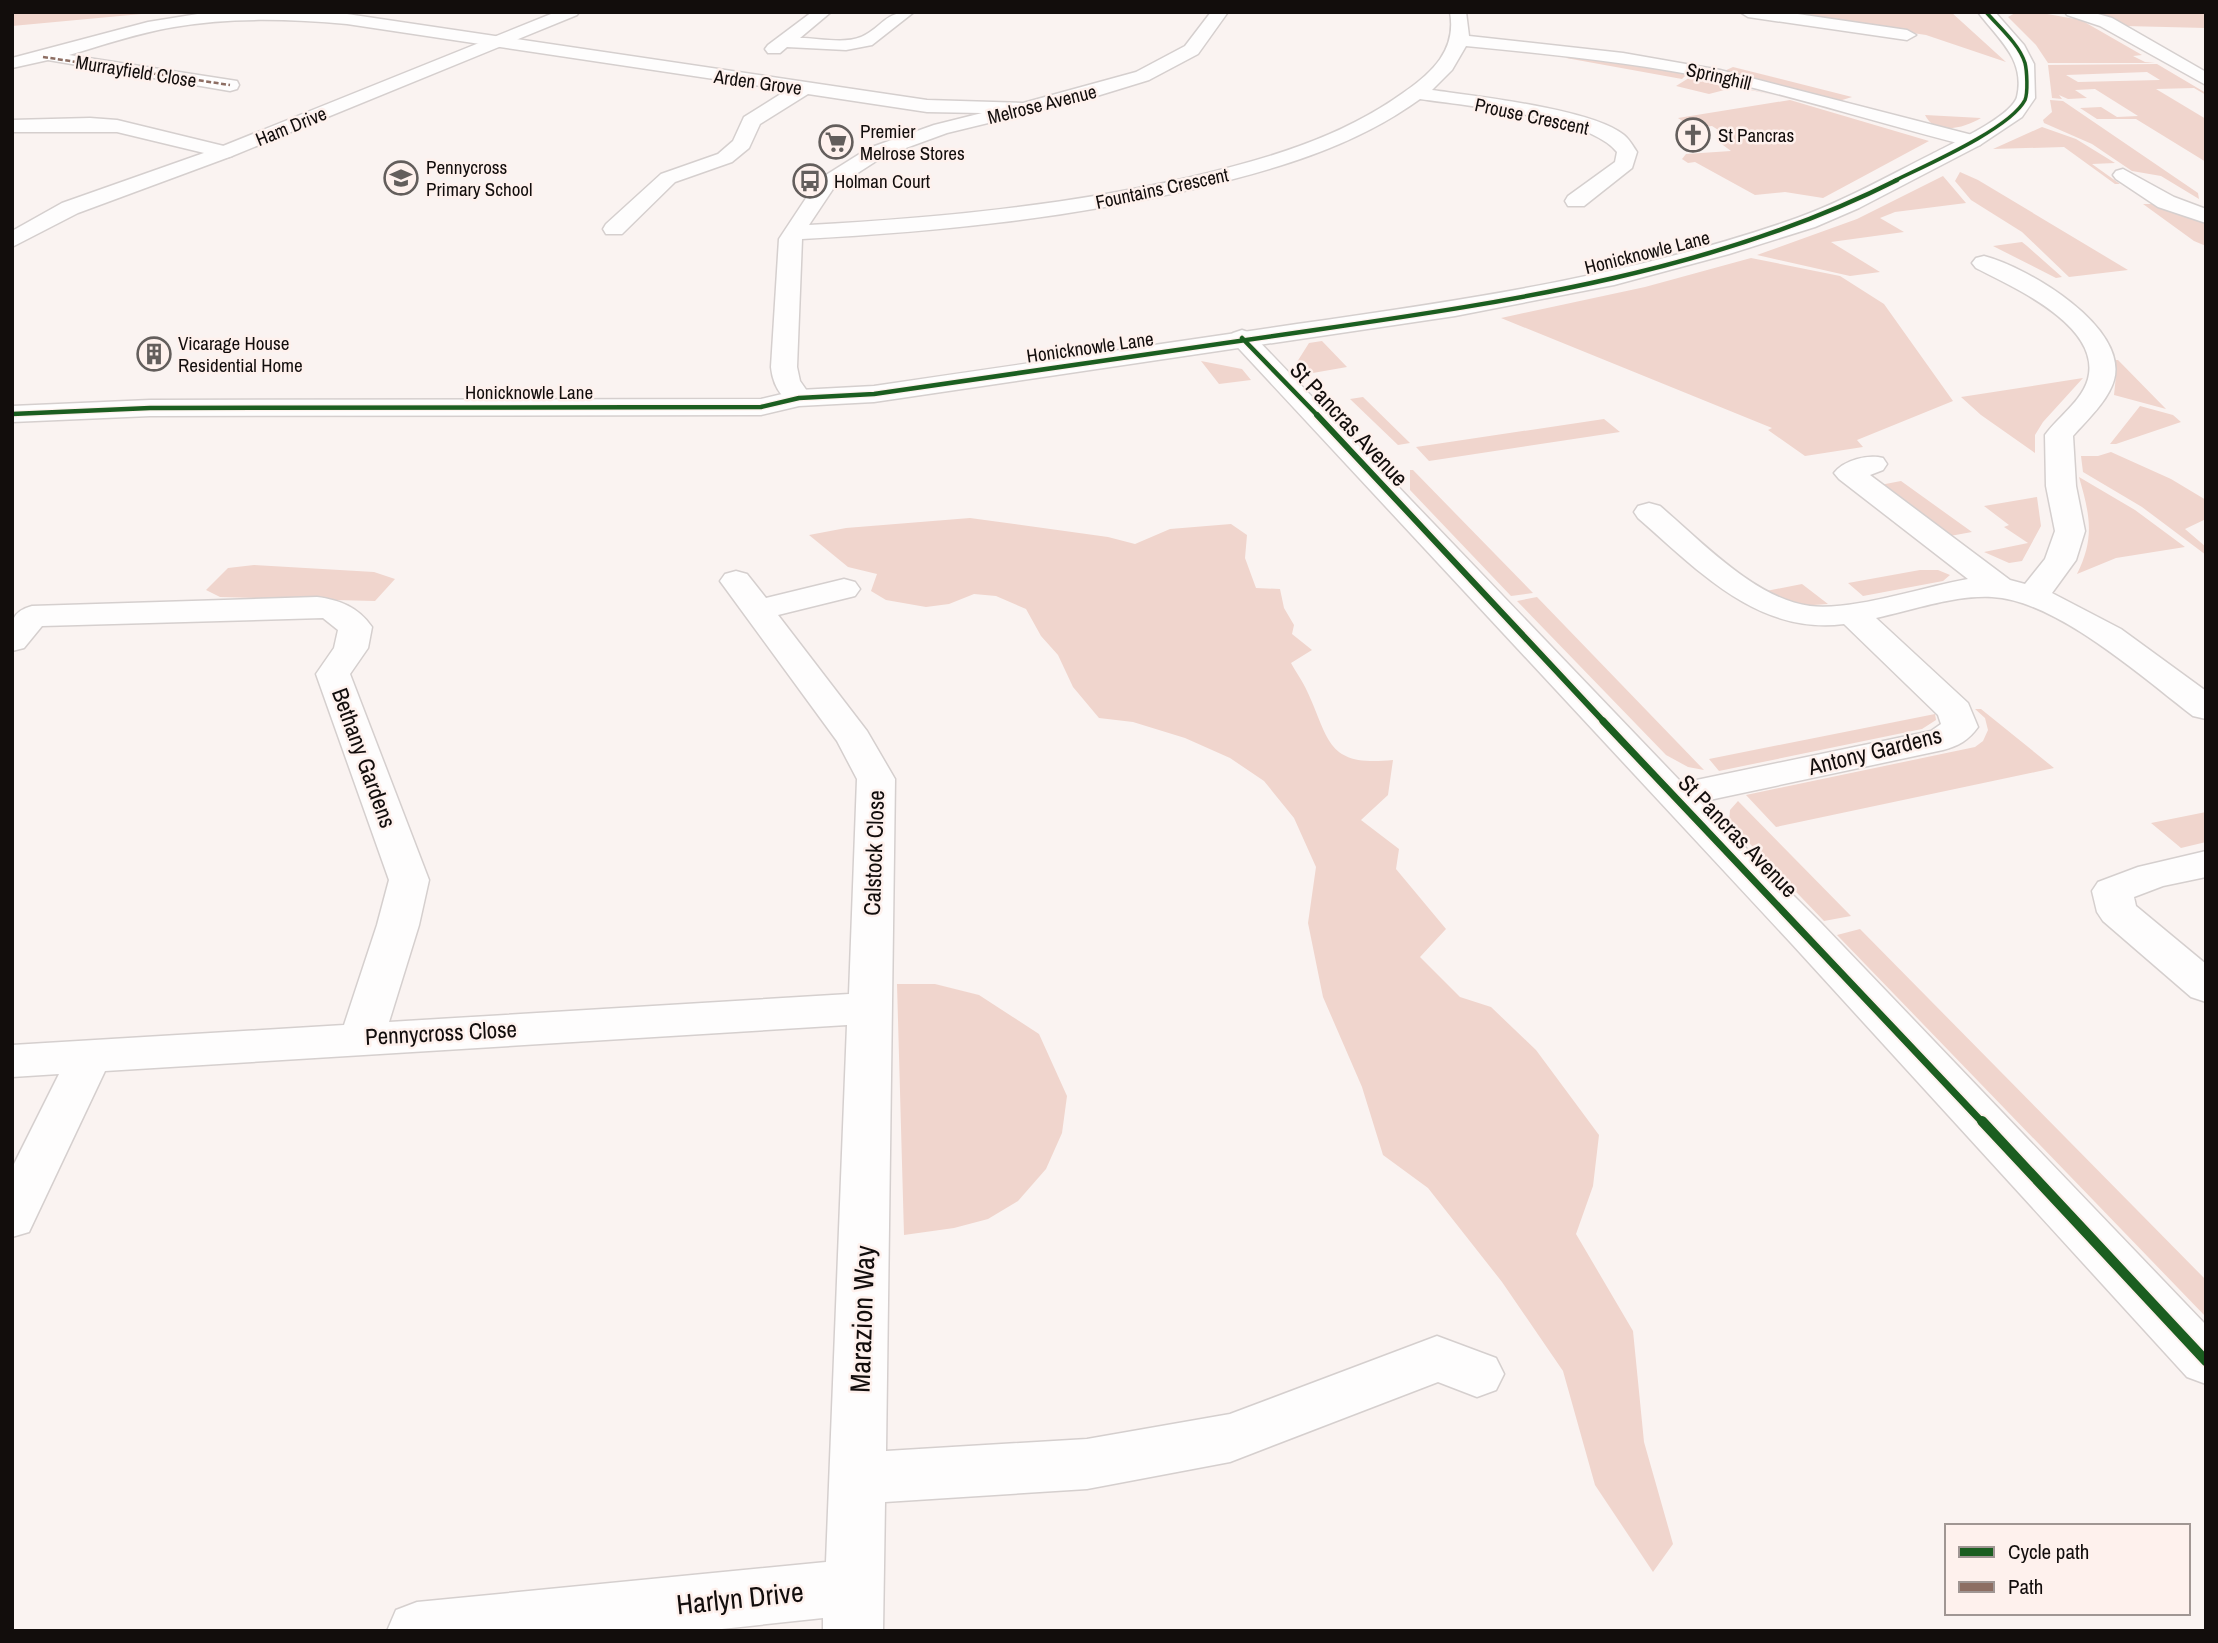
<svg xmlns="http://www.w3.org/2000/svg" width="2218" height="1643" font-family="'Archivo Narrow',sans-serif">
<rect width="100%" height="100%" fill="#faf3f1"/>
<path fill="#f0d5cd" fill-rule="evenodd" d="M12,12H163L12,26Z
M1770,12H1951L2006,62L1926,35Z
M2036,12L2081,20L2142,55L2133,56L2145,62L2155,63H2048L2036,45L2008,17L2015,13Z
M2094,12H2206V28L2125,26Z
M1569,55L1687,74L1682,79L1566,58Z
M2157,64L2206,93V95L2194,88L2156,89L2206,119V162L2136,119H2097L2080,108L2101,107L2117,117L2138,116L2095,89L2075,90L2087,98L2068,99L2059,95L2062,99L2052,98L2048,65ZM2147,72L2160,80L2078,82L2066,75Z
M1733,67L1852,97L1839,101L1722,72Z
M1692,76L1774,95L1736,87L1709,94L1676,86Z
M1790,100L1929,141L1823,198L1785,192L1755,195L1695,162L1688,163L1682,159L1686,154L1731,151L1719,142L1734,140L1712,126L1693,128L1678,118Z
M2050,100L2063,101L2198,193L2199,199L2161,176L2132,171L2092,144L2044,123L2043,120L2052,112Z
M1925,115L1981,118C1965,128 1935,136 1925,115Z
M2042,127L2076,139L2115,163L2092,164L2120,184H2115L2064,147L1993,149Z
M1960,172L1978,180L2128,270L2069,277L2022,232L1971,200L1955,181Z
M1943,176L1966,203L1895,212L1880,218L1904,232L1831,242L1880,272L1850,276L1757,255L1857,219Z
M2143,204H2155L2206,222V246L2194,241Z
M2022,242L2027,246L2062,277L2056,278L1993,246Z
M1751,258L1840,276L1884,304L1953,401L1857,440L1863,447L1805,456L1768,430L1772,428L1501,318L1645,287Z
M1322,341L1347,367L1307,374L1297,362L1309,343Z
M2113,360H2118L2166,409L2114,395L2116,376Z
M1201,361L1242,369L1251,380L1219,384Z
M2083,378L2043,422L2035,435V453L1981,415L1961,397Z
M1363,397L1410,443L1398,445L1350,399Z
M2140,406L2173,415L2181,422L2116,444H2110Z
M1604,419L1620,432L1429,461L1416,447Z
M2111,452L2171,479L2206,500V519L2185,529L2206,547V555L2142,507L2083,472L2081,456H2098Z
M1410,470H1413L1533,593L1511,596L1410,490Z
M2079,477L2135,510L2185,547L2116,558L2077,574C2095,538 2090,515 2079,477Z
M1901,481L1972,532L1950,536L1880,485Z
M2037,497L2041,526L2022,561L2009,563L1984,552L2028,543L2004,527L2009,525L1984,506Z
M970,518L1108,537L1135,544L1170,529L1231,524L1247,535L1245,558L1256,588L1280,589L1284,608L1294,625L1292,634L1312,650L1291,663C1296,672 1303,682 1307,691C1330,740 1326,767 1393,760L1388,795L1361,820L1399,849L1396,869L1446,929L1420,957L1460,997L1491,1007L1536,1050L1599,1135L1593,1186L1576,1234L1633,1331L1644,1442L1673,1544L1653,1572L1595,1485L1563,1371L1502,1282L1428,1188L1383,1155L1362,1087L1323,997L1308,923L1316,867L1294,818L1264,781L1230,758L1185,738L1133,722L1099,718L1073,687L1058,655L1041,636L1026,609L996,596L974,594L949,604L926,607L886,600L871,591L877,574L848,567L809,535L846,528Z
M254,565L374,572L395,579L375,601L220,597L206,590L228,568Z
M1920,570H1938L1950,575L1943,581L1863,596L1848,583Z
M1802,584L1828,604L1799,606L1761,592Z
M1537,597L1704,770L1688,767L1666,755L1517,601Z
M1975,709H1981L2054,768L1776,827L1746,795L1975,747L1983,741L1988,730L1985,718Z
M1935,714L1936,720L1922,729L1719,771L1709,759Z
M1738,801L1851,916L1824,921L1729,822L1730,810Z
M2206,812V842L2181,848L2151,823Z
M1860,929L2206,1280V1317L1837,935Z
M897,984H935L979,995L1039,1034L1067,1096L1062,1133L1046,1169L1018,1201L988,1219L954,1228L904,1235Z"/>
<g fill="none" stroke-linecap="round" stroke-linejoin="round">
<defs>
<path id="minor" d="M210,12L347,14L927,100L1023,103L1136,72L1185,46L1211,12H1228L1198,54L1149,80L1087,99L947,133L884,156L833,189L809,225C936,218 1063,206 1187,178C1263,160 1339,139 1403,93C1432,73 1457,50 1450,12H1466L1469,36L1623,53L1720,70L1980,137L1983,141L1980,145L1973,147C1888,126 1805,99 1720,80C1636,63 1551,54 1466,46L1452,70L1432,90C1474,96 1593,109 1624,135C1629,139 1633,146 1637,152L1632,168L1584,206H1568L1565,201L1568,196L1615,162L1617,152C1589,116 1466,106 1420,99C1352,148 1273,170 1193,189C1065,219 934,232 802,239L797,367L800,381L812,398L809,404C786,409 773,388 771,367L779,239L818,180L869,148L934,125L982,113L927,112L808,94L760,124L749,148L732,162L675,182L622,234H606L603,229L606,224L661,174L718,154L733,141L744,117L787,90L347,24C289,19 231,17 174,27C138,33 103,45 69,55L237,81L239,85L237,89L230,91L48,60L12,68V58L148,22Z
M812,12H831L800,38C818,38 844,44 861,37C885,26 882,12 914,12L872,45L846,50L787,47L780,53H768L765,49L768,45Z
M1740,12H1784L1907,30L1916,35L1907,40L1748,17Z
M2065,12H2091L2112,18L2206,72V85L2100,26L2067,15Z
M90,118L117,120L232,148L235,152L232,156L225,158L117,132H12V120Z
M2123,169L2174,197L2206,209V223L2158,207L2116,179L2113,175L2116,171Z
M1984,256C2027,267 2129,327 2114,380C2108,401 2087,420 2073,436L2076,486L2085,531L2076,560L2052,593L2121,629L2206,691V719L2193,716C2143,678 2056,600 1992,597C1954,595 1913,610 1876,618L1968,703L1978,727C1969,740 1958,746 1943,750L1700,802L1821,923L2206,1325V1384L2187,1377L1791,943L1229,338L1233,333L1242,330L1251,333L1682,783L1931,731L1941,724L1938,715L1844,624C1757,635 1698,570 1638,518L1634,512L1638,506L1649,503L1660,506C1700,540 1755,599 1810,606C1854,611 1922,587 1968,579L1839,479L1834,473C1844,460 1868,454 1883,458L1887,464L1883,470L1870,475L2010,580L2025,584L2045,559L2055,531L2046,486L2045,435C2058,417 2082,401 2088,379C2102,326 2013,287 1976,268L1972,263L1976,258Z
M736,571L747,574L766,598L844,579L855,582L860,589L855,596L778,615L867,731L895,779L886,1451L1087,1439L1230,1414L1437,1336L1496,1358L1504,1374L1496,1390L1477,1397L1438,1382L1230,1462L1087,1489L885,1502L883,1631H823V1618L703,1631H387L396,1610L417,1602L826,1562L847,1025L105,1071L29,1232L12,1237V1168L59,1074L12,1077V1045L344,1025L377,925L389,880L316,674L334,648L338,630L323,618L42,626L24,648L12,651C12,629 6,613 32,606L317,597C340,600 358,607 372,627L368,648L350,674L429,880L419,925L389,1022L849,994L857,779L837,741L720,581L725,574Z
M2206,851V877L2163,886L2134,897L2136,906L2206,964V1002L2191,997L2103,921L2097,912L2092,891L2098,882L2138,867Z"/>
<path id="tertiary" d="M556,12H579L577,15L232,156L78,213L12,247V231L62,203L218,148Z
M1978,12H1995L2024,45L2034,64L2035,98L2022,117L1980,145L1859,208L1815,227L1729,254L1614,285L1455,316L874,402L799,406L761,415L150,416L12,422V406L150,400L761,399L799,390L874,386C1015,365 1156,345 1297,324C1466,300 1636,275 1797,218C1844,201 1888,176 1932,154C1951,144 2011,117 2017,97C2026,59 1997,38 1978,12Z"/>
</defs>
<use href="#minor" stroke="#d5cfce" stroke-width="3"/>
<use href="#tertiary" stroke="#d5cfce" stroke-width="3"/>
<use href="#minor" fill="#fefdfd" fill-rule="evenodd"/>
<use href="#tertiary" fill="#fefdfd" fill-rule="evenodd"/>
<path stroke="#8d6e63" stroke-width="2.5" stroke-dasharray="5 2.5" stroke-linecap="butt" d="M43,57L230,85"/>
<defs>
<path id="cycleway-far4" d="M1894,181C1924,166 2010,129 2025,100C2028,93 2027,71 2025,63C2019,44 1999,27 1986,12"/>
<path id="cycleway-far3" d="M1242,338L1319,417
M12,414L150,408L761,407L799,398L874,394C1021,373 1168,351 1315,330C1513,301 1717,271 1897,180"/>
<path id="cycleway-far2" d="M1317,415L1605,723"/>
<path id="cycleway-far1" d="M1603,721L1983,1123"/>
<path id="cycleway" d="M1982,1121L2206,1361"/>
</defs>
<use href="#cycleway-far4" stroke="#fef1ed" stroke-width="5"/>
<use href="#cycleway-far3" stroke="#fef1ed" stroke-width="7"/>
<use href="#cycleway-far2" stroke="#fef1ed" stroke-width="10"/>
<use href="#cycleway-far1" stroke="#fef1ed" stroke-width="11"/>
<use href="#cycleway" stroke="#fef1ed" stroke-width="14"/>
<use href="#cycleway-far4" stroke="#1b5e20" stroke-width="3.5"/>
<use href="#cycleway-far3" stroke="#1b5e20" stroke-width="4.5"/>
<use href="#cycleway-far2" stroke="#1b5e20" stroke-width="6"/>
<use href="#cycleway-far1" stroke="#1b5e20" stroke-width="7"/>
<use href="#cycleway" stroke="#1b5e20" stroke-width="10"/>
</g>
<defs>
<symbol id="church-ring" viewBox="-11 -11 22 22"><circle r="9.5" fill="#fef1ed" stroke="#635e5c" stroke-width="1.5"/><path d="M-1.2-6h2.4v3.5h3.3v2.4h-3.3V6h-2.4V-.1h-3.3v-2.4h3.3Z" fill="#635e5c"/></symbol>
<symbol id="supermarket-ring" viewBox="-11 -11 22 22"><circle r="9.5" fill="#fef1ed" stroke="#635e5c" stroke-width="1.5"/><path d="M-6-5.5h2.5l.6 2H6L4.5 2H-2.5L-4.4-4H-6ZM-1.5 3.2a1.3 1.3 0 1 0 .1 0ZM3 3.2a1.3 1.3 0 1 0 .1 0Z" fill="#635e5c"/></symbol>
<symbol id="school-ring" viewBox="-11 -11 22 22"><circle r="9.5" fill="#fef1ed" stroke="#635e5c" stroke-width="1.5"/><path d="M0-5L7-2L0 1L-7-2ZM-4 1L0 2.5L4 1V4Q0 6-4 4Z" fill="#635e5c"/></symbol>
<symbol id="bus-ring" viewBox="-11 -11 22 22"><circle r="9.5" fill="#fef1ed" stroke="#635e5c" stroke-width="1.5"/><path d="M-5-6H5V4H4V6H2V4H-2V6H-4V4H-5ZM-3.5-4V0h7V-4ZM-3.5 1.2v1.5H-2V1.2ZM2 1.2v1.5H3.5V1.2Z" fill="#635e5c"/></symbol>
<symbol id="building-ring" viewBox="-11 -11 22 22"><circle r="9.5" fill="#fef1ed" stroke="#635e5c" stroke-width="1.5"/><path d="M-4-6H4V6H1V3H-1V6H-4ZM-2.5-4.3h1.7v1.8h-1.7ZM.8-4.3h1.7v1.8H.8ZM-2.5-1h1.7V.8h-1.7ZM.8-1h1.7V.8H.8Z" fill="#635e5c"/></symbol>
</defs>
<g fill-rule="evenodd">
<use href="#church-ring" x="1674" y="116" width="38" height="38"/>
<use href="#supermarket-ring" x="817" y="123" width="38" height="38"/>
<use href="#school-ring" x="382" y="159" width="38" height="38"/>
<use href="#bus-ring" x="791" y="162" width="38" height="38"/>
<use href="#building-ring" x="135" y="335" width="38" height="38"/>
</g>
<g text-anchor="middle" stroke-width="5" stroke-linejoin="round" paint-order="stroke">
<g font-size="19" fill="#120d0c" stroke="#fef1ed">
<text transform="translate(136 71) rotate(9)" y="7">Murrayfield Close</text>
<text transform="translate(1719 76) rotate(13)" y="7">Springhill</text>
<text transform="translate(758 82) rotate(8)" y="7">Arden Grove</text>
<text transform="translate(1042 104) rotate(-14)" y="7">Melrose Avenue</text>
<text transform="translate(1532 116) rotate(12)" y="7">Prouse Crescent</text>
<text transform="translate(291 126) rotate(-22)" y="7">Ham Drive</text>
<text transform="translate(1162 188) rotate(-12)" y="7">Fountains Crescent</text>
<text transform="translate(1647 252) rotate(-14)" y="7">Honicknowle Lane</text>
<text transform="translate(1090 347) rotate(-8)" y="7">Honicknowle Lane</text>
<text x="529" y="399">Honicknowle Lane</text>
</g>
<g font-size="19" fill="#120d0c" stroke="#fef1ed" text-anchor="start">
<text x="860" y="138">Premier<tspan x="860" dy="22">Melrose Stores</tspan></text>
<text x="1718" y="142">St Pancras</text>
<text x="426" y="174">Pennycross<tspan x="426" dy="22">Primary School</tspan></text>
<text x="834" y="188">Holman Court</text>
<text x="178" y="350">Vicarage House<tspan x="178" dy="22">Residential Home</tspan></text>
</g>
<g font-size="23" fill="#120d0c" stroke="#fef1ed">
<text transform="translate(1349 424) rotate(47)" y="8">St Pancras Avenue</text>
<text transform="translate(1875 751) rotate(-14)" y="8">Antony Gardens</text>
<text transform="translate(364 758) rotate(70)" y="8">Bethany Gardens</text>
<text transform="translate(1738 836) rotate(46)" y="8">St Pancras Avenue</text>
<text transform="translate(874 853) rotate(-88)" y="8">Calstock Close</text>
<text transform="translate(441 1033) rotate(-3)" y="8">Pennycross Close</text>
</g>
<g font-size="28" fill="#120d0c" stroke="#fef1ed">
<text transform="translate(862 1319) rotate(-88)" y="10">Marazion Way</text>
<text transform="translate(740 1598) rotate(-6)" y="10">Harlyn Drive</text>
</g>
</g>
<rect width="2218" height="1643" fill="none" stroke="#120d0c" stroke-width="28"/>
<rect x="1945" y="1524" width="245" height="91" fill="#fef1ed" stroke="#a09693" stroke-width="2"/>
<rect x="1959" y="1547" width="35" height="10" fill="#1b5e20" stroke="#a09693" stroke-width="2"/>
<text x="2008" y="1559" font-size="21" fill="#120d0c">Cycle path</text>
<rect x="1959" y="1582" width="35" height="10" fill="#8d6e63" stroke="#a09693" stroke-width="2"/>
<text x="2008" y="1594" font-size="21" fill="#120d0c">Path</text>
</svg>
